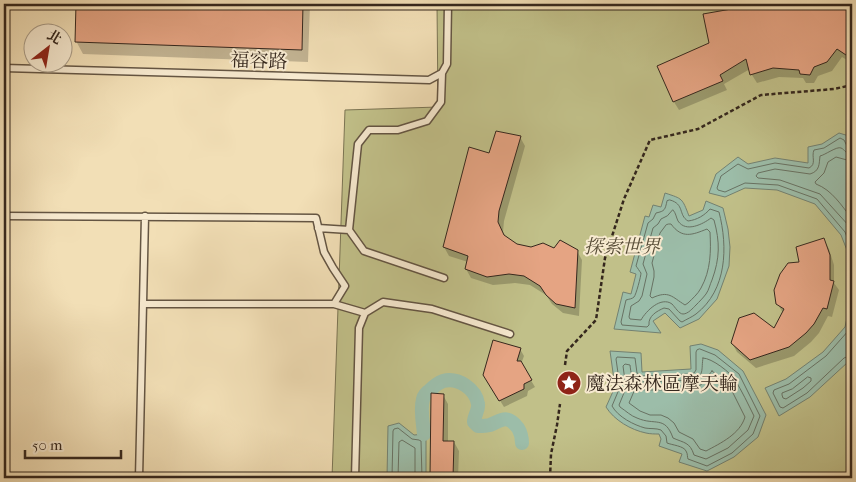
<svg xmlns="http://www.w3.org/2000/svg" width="856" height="482" font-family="'IM FELL French Canon','Noto Serif TC',serif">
<rect width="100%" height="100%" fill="#f2dfb6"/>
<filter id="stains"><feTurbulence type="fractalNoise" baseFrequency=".004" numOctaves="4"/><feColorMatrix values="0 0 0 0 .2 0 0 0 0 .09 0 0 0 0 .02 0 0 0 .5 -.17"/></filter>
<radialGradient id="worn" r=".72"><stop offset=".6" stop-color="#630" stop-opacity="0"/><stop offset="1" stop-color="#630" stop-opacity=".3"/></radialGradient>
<path fill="#c1c089" stroke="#7b7453" d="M437,4H852V478H332L345,110L438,107Z"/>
<path fill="#9cbda9" stroke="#738171" d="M839,133L849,136L852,149V269V263L841,235L815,204L777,190L745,188L725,197L709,193L716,174L738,157L748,164L775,158L808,163V147L822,144Z
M665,193C683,199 682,198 689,216L703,210L706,201L723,208L728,229L730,247L729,266L717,299L699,319L680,328L665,313L653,321L661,333L614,329L623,292L631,294L636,274L630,272L645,216L649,217L653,205L661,207Z
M852,295V360L848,362L810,397L779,416L765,388L786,379L823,352L845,327Z
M701,344L718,350L743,371L766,415L758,437L734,457L707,471L679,462L682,454L659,446L661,439L659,434C655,434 650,434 646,433C631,430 614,420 606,407L615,387L610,351L641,353L642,372L691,369L690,346Z
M399,423L414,435L426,434V478H387L388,426Z"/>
<path fill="#0003" d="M77,4H310L308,62L83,54L76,41Z
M737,4H852V63L842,57L832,71L818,76L814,83H806L803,78L779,77L757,83L752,75L750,69L724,84L727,90L679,110L674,102L659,66L711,44L738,9Z
M520,137L525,146L504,221L503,232L505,236L516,245L531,248L577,251L582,260L579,316L563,313L552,304L546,295L530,285L515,283L493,285L471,278L466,269L468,262L449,256L444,247L490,155Z
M824,240L829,249L834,265V283L839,290L832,317L828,316L819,333L811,342L794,356L756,368L737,352L732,343L774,330L783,313L777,303L800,263Z
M520,349L524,356L521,364L535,387L528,391L527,396L504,407L484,375Z
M432,394L443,395L448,404V442H454L459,451L458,478H431Z"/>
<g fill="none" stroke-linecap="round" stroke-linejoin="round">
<path stroke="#687263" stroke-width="1" d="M852,147L847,146L844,140L840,138L824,148L814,150C811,157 817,164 809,168L775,163L748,169L738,164L721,176L717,188L718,190L725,192L745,183L778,185L817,199L845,232L852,250
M852,153C843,153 846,150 841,148C837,146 825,155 820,156C819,164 820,171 810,174L775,169L758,173L756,176L758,178L780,180L820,194L850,227L852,232
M852,161L847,160L836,157L828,162L824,173L815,182L816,184C832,190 842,206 852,219
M670,200C685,204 678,215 688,221C697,220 705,215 710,209L719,212C728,247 727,290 696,314C692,317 687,319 682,322L680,321L669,309L664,308C657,311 648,316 649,325L647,327L622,325L621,322L626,300C629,299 632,299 634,297C636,295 641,276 641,273C640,272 637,267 636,266L648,223L653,219L656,213C665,211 665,210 667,201Z
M673,210C676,213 676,217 678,221C686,233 703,224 711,218L714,220C720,242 720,258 712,280C710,284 709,290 706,294C703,298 699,302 696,305C693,308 688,314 683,314C679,314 675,307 672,304C661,296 646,311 641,320L630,319L629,317L631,306L639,301L642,296L647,274L643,264L653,228L658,224L661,219L667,216Z
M669,224H671C682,239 692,235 707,229L710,232C711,251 711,270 701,288C698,294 692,299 688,303L685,305C672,297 669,290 652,298L650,296L654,277V271L652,263L660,233L666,225Z
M852,318L849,330L826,356L789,384L774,390L773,393L780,407L783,408L807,393L844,358L852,355
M700,349L715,355L739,374L760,416L753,434L732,453L707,466L688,459C687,457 688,454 686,451C684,446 672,445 667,443L666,436L661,430C656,428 650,429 645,428C634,425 618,417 612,406L620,387L616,359L617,357L635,358L637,373L642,376L691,374L694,373L696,370V352L697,350Z
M703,358C712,358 731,373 735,380C742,391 748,404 754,416L748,430L728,448L706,459L694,455C690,442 684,443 673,438C665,415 655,426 637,418C631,416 626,411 620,407L619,405L626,388L623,366L625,364L630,365C631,373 631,379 641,382L691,380C705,377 701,369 703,358Z
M712,371L728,383L745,417C740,434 721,443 706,451L700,449L693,439L679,432L674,423L668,418L661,415H650L640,411L629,403L635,389C645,391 691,390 699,386C706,382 708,375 712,371Z
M808,377L811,378V381L803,388L786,399L783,398L782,395V393L792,389Z
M392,478L393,431L394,429L398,428L412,439L419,440L421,441L422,478
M398,478L399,442L402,440L415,448V478"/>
<path stroke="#9cbda9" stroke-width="14" d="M424,434C423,423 420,410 423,399C424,395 427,392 430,390C434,386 438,383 443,381C458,377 476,389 478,404C479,410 474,416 474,422L478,426C482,426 486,426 490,425C502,420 507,414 518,428C521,433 522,437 522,443"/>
</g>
<path fill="#e5a483" stroke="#35271d" d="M76,4H303L302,50L75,42Z
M736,4H852V59L837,49L827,62L814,67L810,75L800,74L799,70L773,68L750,75L746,59L720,75L723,81L673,102L657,66L709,43L703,14L737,8Z
M496,131L521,136L499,211L498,222L504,235L517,244L531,247L543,243L554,248L560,240L578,250L575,308L556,304L546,295L540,286L524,276L509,274L487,277L465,269L468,256L443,247L469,147L489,153Z
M824,238L830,255V280L834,281L827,309L823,308L814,324L806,333L789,347L750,360L731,343L739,318L754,313L774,328L784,309L776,304L774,290L780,274L788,263L799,262L796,247Z
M493,340L521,348L517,361H521L532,380L524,384V389L499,401L483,375Z
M431,393L444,394L443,441H454L453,478H430Z"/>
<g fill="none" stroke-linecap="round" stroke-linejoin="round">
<defs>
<path id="lane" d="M4,68L429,80L442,73L447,64L448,4
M442,73L441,102L427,121L398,130H369L358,144L349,230L364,251L444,278
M4,216L316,218L324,252L333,268L345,286L334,304L365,313
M318,228L349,230
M143,304H334
M139,478L145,216
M355,478L359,328L365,313L383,302L432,309L510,334"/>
</defs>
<use href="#lane" stroke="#645543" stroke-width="9"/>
<path stroke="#35271d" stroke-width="2.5" stroke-dasharray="4 2.5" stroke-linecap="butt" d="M565,365L567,351L596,320L605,258L624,199L650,140L698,129L761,95L834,89L852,85
M550,478L551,454L557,425L560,404"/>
<use href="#lane" stroke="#f7ead0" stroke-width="6"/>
</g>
<defs>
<symbol id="sight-disc" viewBox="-11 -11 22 22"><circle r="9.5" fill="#8f2418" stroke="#f7ead0"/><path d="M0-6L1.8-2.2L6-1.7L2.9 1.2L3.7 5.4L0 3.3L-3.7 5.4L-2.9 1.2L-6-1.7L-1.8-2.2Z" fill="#fff"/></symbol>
</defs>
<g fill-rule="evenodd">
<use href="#sight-disc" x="555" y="369" width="28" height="28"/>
</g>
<g text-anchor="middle" stroke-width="4" stroke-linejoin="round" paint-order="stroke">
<g font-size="19" fill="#35271d" stroke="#f7ead0">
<text transform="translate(259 60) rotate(2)" y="7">福容路</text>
</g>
<g font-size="19" font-style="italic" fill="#584d38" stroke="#f7ead0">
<text x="622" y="253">探索世界</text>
</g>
<g font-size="19" fill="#35271d" stroke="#f7ead0" text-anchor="start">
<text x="586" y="390">魔法森林區摩天輪</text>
</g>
</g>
<rect width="856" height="482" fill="none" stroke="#f2dfb6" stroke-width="20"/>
<rect x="5" y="5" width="846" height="472" fill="none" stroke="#35271d" stroke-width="2.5"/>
<rect x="10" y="10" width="836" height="462" fill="none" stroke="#35271d"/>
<g transform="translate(48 48) rotate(31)"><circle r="24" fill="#f7ead0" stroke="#a99c88"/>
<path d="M0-4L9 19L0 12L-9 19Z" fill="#8f2418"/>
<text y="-8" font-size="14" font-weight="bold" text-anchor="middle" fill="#35271d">北</text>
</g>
<path d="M25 450v8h96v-8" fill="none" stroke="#35271d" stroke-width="2.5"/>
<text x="32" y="450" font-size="15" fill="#35271d" stroke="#f7ead0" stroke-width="4" paint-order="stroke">50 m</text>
<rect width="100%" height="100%" filter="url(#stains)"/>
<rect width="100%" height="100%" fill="url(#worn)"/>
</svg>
